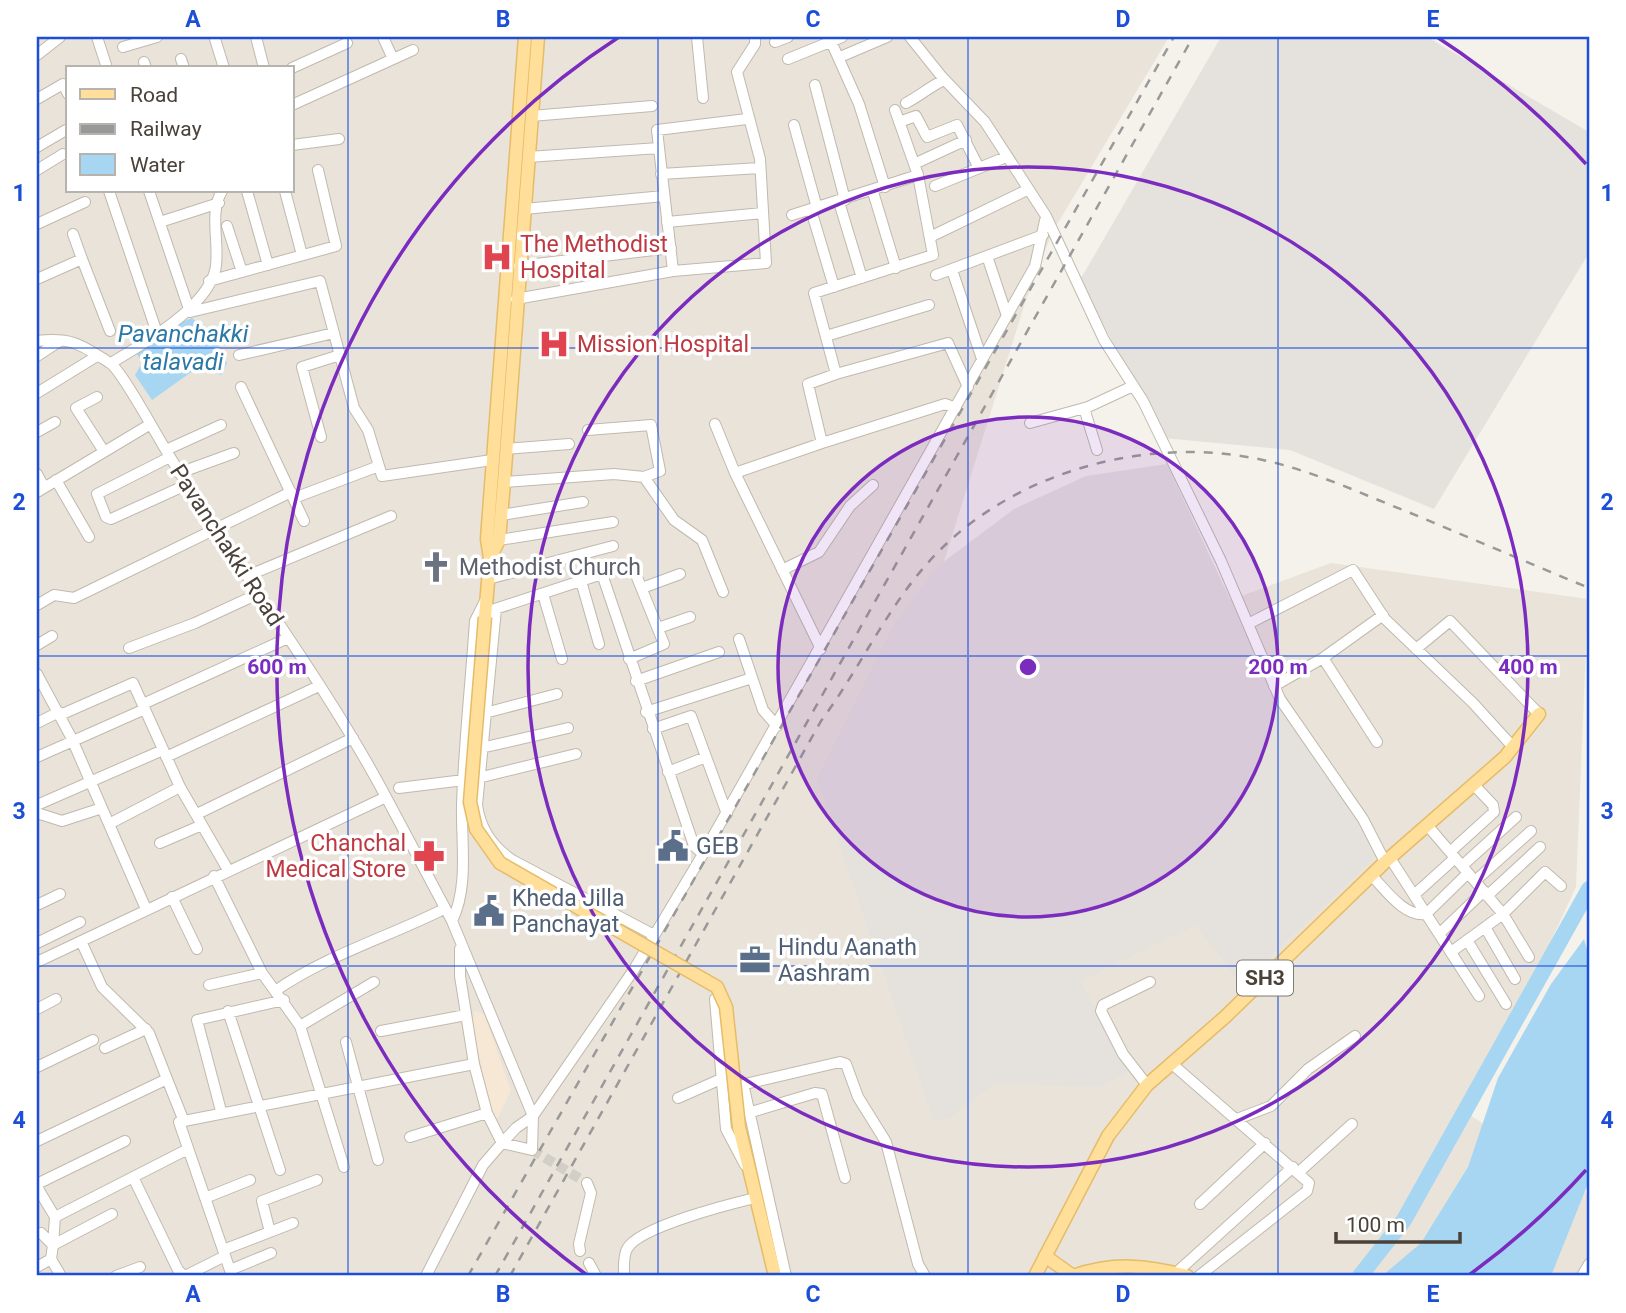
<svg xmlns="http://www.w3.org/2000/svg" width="1626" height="1313" font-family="Roboto,sans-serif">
<rect width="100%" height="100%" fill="#f5f2eb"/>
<path fill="#e9e3d9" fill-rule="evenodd" d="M37,37H1169L1052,233L1025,303L893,724L1331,563L1588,599L1576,887L1470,1115L1589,1195V1276H37ZM68,68H292V191H68Z"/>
<path fill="#f7e8d6" d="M474,1011L484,1014L511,1091L495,1123L470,1019L474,1018Z"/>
<path fill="#e5e1dc" d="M1221,37H1427L1589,132V253L1434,509L1290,450L1163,438L1080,280Z
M1167,464L1277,700L1332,780L1363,830L1374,858L1241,984L1196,925L1080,981L1130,1071L1099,1087L996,1083L949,1118L934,1122L817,778L893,626L938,566L1014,509L1086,476Z"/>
<path fill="#a7d6f2" d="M192,318L215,337L227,363L221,375L197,368L152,400L135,375L142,363L136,352L177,324Z
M1584,939L1589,957V1181L1551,1276H1382L1421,1243L1468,1167L1498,1078L1551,984Z"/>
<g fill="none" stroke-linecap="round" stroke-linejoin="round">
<path stroke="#a7d6f2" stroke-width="16" d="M1360,1276L1404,1220L1589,889"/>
<path stroke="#d3cfc7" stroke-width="10" stroke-dasharray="10 5" stroke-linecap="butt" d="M532,1150L587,1183"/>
<defs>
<path id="minor" d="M97,37L107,68
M256,37L264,68
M383,37L393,59
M697,37L703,98
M829,37L859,104L885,187
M910,37L942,77L985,122L1046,216L1104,340L1143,401L1161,438L1221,561L1280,699L1363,819L1385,862
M215,39L224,68
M775,42L788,37
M123,47L157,37
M37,55L60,37
M840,57L887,37
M181,59L184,68
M788,59L842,37
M144,62L146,68
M292,68L347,43
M815,85L845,200
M37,99L63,84L68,94
M906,103C920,96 929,87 944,80
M292,105L413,50
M531,116L652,106
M899,122L916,116L927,137L957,125L979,168
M794,125L817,208
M292,145L339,139
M37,147L66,130
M528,157L659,148
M914,164L966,140
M37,170L63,154
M661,174L760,168
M935,186L1006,157
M109,191L157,333
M149,191L190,312L320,281L354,408L368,430L382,476L492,460
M247,191L268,265
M285,191L302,255
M873,192L896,268
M839,202L862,278
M524,209L664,196
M811,210L834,287
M792,215L918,175
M160,222L219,203
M667,222L763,213
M37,224L85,202
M227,226L242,272
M73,234L82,259
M930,237L1027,190
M987,256L1006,313
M519,266L671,248
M952,270L982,359
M673,271L657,130L747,119
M936,275L1043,235
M37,279L82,259L110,331
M209,281L336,246L318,170
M516,299L673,271L766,263L760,159L737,72L755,44V37
M826,336L929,305
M37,341C72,337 82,345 110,363C121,370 155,432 164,447C235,566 321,675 386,797
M239,355L334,333
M37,356L60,341
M111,363C143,344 205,309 215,271C221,248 208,213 222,191
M836,374L948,343L968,387
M241,387L304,521
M37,393L97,356
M97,397L76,408L103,450
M1084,408L1097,450
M1030,423L1088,407L1133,386
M715,424L735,473
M37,432L55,422
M321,437L302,367L340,355
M822,443L945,404L956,408
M506,449L569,444
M166,450L221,425
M170,457L97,494L106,517L111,519L186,485
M179,473L234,453
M37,474L44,487
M644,477L674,520L702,540L723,592
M56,480L89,537
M504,482L614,474L644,477L660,471L651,425L588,430
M37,492L149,425
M294,498L379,466
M501,515L583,502
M499,540L613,522
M782,570L819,552L850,506L873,485
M602,574L632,565L664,644L629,659
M247,576L391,516
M488,579L613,546
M581,581L599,644
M642,588L680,574
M543,594L562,659
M37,605L54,595L74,598L291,492
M496,609L477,805C480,828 493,847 512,860L654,935
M492,610L602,574L694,846L703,854
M1248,624L1353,570L1385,619L1473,703L1513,747
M658,628L690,617
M739,639L763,710L777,726
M37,645L52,636
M129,648L195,623L260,593
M821,649L735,473L822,443L808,384L836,374L814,293L933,255L918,175L895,110
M1416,649L1450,621L1539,714
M1323,658L1377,742
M37,674L71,737L146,909
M636,681L719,652
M1274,686L1323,658L1383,615
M143,704L288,638
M646,712L752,678
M485,713L557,694
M60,715L133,683L180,787L228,870
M37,723L59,712
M653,729L691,716L727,814
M481,748L568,728
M37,757L145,709
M166,757L319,686
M668,772L706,757
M478,778L576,754
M399,788L464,780
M37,805L163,750
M37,813L62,821L102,808
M197,814L353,738
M109,824L180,787
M1427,825L1503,914L1529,957
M160,843L202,825
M1450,852L1494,812L1493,805L1474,785
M1390,858L1479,996
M1462,866L1516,817
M1371,875C1386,890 1404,917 1426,914L1468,873
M214,876L262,973L275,991C327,955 388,937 444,909
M1475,881L1531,831
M1414,895L1455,858
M1487,896L1540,847
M172,897L197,949
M37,905L60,894
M452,921C469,887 461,841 462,804C464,743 471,682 475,621L485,601
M1485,927L1515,979
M1439,934L1484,891
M1467,940L1506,1004
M81,941L102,987L149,1033L167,1079
M37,943L80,922
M1451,952L1503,914L1545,872L1561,886
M37,962L386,797L452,921L533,1116
M209,985L262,973
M275,991L300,1026L344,1167
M715,999L726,1129L745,1165
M37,1009L56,999
M228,1011L280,1170
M300,1026L374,982
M381,1031L466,1015
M346,1042L378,1160
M105,1048L146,1029
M1171,1063L1309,1183L1307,1191L1199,1276
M474,1064L487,1113L502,1143L516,1128L533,1116L633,971L703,854L1035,266L1046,216
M37,1067L93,1040
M1147,1085L1123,1054L1101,1011L1103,1005L1150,982
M678,1098L721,1079
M221,1111L197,1020L284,1000
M748,1113L815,1093L822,1094L845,1178
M1237,1119L1271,1106L1308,1069L1355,1036
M410,1137L487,1113
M37,1141L167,1079L183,1119
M1299,1172L1352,1124
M133,1177L178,1270L184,1276
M37,1184L125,1141
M37,1187L55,1217L53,1245
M205,1198L250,1180
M1200,1204L1265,1143
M55,1217L188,1149
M270,1232L262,1201L317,1180
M37,1234L41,1233L53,1245
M223,1250L293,1223
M580,1251L579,1244L591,1193L587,1183
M51,1259L61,1276
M589,1263L596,1276
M37,1267L51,1259L53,1245L112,1214
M230,1270L271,1253
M1176,1273L1293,1167
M116,1276L140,1267
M185,1276L225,1256
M232,1276L179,1122L474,1064L460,976V949
M426,1276L483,1165L502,1143L532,1150L533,1116
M624,1276C624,1268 623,1256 627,1249C638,1227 730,1204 755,1198
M786,1276L744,1088L745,1084L840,1062L846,1064L858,1097L886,1142L918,1264L925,1276
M1582,1276L1589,1264"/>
<path id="major" d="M490,558L499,540L504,482L538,37
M485,617L490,558L487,539L525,37
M739,1127L775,1276
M1045,1256L1073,1276
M1035,1276L1108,1136L1147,1085L1225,1017L1385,862L1505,757L1539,714
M1073,1276C1113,1262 1147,1265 1187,1276"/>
</defs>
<use href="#minor" stroke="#c1b9ad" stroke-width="12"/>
<use href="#major" stroke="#e6bc68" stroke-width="15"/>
<use href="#minor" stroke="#fff" stroke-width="10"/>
<use href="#major" stroke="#ffdf9a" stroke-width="12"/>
<path stroke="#999" stroke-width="2.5" stroke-dasharray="9 9" stroke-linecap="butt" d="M468,1276L1174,37
M495,1276L1193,37
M510,1276L821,721C862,666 890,600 939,551C1017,472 1144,437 1253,458C1307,468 1357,492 1408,512C1468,537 1529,563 1589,588"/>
<defs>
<path id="major-bridge" d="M485,617L470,802L476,829L500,863L717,987L726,1007L739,1127"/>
</defs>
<use href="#major-bridge" stroke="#e6bc68" stroke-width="15" stroke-linecap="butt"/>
<use href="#major-bridge" stroke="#ffdf9a" stroke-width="12"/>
</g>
<path fill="none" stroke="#1d4ed8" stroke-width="2" stroke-opacity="0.55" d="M348,37V1276M658,37V1276M968,37V1276M1278,37V1276M37,348H1589M37,656H1589M37,966H1589"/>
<circle cx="1028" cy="667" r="250" fill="#7b2cbf" fill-opacity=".12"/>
<g fill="none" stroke="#7b2cbf" stroke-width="3.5">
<circle cx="1028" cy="667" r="250"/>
<circle cx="1028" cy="667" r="500"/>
<path d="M1586 1170A751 751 0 0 1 1469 1275M587 1275A751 751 0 0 1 619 37M1437 37A751 751 0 0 1 1586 164"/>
</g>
<defs>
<symbol id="hospital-bare" viewBox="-9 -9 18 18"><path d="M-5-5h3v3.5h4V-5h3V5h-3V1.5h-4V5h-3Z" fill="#e0444e" stroke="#fff" stroke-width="2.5" paint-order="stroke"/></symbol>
<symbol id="church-bare" viewBox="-9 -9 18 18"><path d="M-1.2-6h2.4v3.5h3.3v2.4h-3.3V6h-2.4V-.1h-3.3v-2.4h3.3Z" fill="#6b7280" stroke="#fff" stroke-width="2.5" paint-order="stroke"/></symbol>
<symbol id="civic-bare" viewBox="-9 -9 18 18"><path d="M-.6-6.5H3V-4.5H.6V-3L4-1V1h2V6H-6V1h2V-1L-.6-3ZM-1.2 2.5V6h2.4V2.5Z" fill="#5c6f8a" stroke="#fff" stroke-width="2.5" paint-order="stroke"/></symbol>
<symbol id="pharmacy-bare" viewBox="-9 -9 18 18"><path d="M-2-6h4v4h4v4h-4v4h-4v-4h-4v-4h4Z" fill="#e0444e" stroke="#fff" stroke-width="2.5" paint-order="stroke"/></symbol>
<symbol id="office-bare" viewBox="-9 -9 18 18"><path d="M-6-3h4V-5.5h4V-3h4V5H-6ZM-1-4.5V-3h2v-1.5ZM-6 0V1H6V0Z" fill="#5c6f8a" stroke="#fff" stroke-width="2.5" paint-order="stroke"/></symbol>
</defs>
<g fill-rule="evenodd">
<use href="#hospital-bare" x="475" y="235" width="44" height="44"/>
<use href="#hospital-bare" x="532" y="322" width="44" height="44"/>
<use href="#church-bare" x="414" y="545" width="44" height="44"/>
<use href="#civic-bare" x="651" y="824" width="44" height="44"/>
<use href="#pharmacy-bare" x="407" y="834" width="44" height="44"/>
<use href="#civic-bare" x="467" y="889" width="44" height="44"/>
<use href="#office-bare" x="733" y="938" width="44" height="44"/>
</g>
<g text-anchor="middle" stroke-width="7" stroke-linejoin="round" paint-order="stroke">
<rect fill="#fff" stroke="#807b74" stroke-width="2" x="1237" y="960.5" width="56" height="35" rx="5"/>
<g font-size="21" font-weight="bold" fill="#4a4238">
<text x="1265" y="985">SH3</text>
</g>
<g font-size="23" fill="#be3a42" stroke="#fff" text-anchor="start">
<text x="520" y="252">The Methodist<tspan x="520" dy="26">Hospital</tspan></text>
<text x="577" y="352">Mission Hospital</text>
<text x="406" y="851" text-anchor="end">Chanchal<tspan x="406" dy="26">Medical Store</tspan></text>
</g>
<g font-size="23" fill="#4a4238" stroke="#fff">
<text transform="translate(227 545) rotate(57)" y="8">Pavanchakki Road</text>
</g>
<g font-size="23" fill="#5b616d" stroke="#fff" text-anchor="start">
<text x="459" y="575">Methodist Church</text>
</g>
<g font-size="23" fill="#4e5e75" stroke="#fff" text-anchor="start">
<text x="696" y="854">GEB</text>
<text x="512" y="906">Kheda Jilla<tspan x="512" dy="26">Panchayat</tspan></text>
<text x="778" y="955">Hindu Aanath<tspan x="778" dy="26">Aashram</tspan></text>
</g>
<g font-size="24" font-style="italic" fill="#2b78a8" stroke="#fff">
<text x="183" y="342">Pavanchakki<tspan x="183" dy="28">talavadi</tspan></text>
</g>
</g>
<circle cx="1028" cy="667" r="10" fill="#7b2cbf" stroke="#fff" stroke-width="3.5"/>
<g font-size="21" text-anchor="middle" font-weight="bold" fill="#7b2cbf" stroke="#fff" stroke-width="7" stroke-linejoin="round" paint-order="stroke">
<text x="1278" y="674">200 m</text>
<text x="1528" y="674">400 m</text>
<text x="277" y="674">600 m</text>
</g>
<rect width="1626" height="1313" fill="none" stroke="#ffffff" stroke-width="77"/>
<rect x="66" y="66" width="228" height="126" fill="#ffffff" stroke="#b7b3af" stroke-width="2"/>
<rect x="80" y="89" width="35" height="10" fill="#ffdf9a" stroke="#b7b3af" stroke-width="2"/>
<text x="130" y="102" font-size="21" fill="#4a4238">Road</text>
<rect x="80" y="124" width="35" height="10" fill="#999999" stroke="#b7b3af" stroke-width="2"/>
<text x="130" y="136" font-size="21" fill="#4a4238">Railway</text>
<rect x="80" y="154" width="35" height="21" fill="#a7d6f2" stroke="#b7b3af" stroke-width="2"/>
<text x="130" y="172" font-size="21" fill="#4a4238">Water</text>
<path d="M1336 1232v10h124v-10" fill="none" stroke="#4a4238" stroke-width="3.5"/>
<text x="1346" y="1232" font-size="21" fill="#4a4238" stroke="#ffffff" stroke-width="5" paint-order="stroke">100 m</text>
<rect x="38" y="38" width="1550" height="1236" fill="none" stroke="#1d4ed8" stroke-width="2.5"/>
<g font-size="23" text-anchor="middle" font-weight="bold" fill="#1d4ed8">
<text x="193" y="27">A</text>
<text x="503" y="27">B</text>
<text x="813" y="27">C</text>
<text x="1123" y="27">D</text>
<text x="1433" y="27">E</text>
<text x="19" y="201">1</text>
<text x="1607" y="201">1</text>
<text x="19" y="510">2</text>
<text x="1607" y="510">2</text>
<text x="19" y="819">3</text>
<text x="1607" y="819">3</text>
<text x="19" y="1128">4</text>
<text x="1607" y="1128">4</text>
<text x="193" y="1302">A</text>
<text x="503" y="1302">B</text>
<text x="813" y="1302">C</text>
<text x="1123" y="1302">D</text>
<text x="1433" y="1302">E</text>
</g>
</svg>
